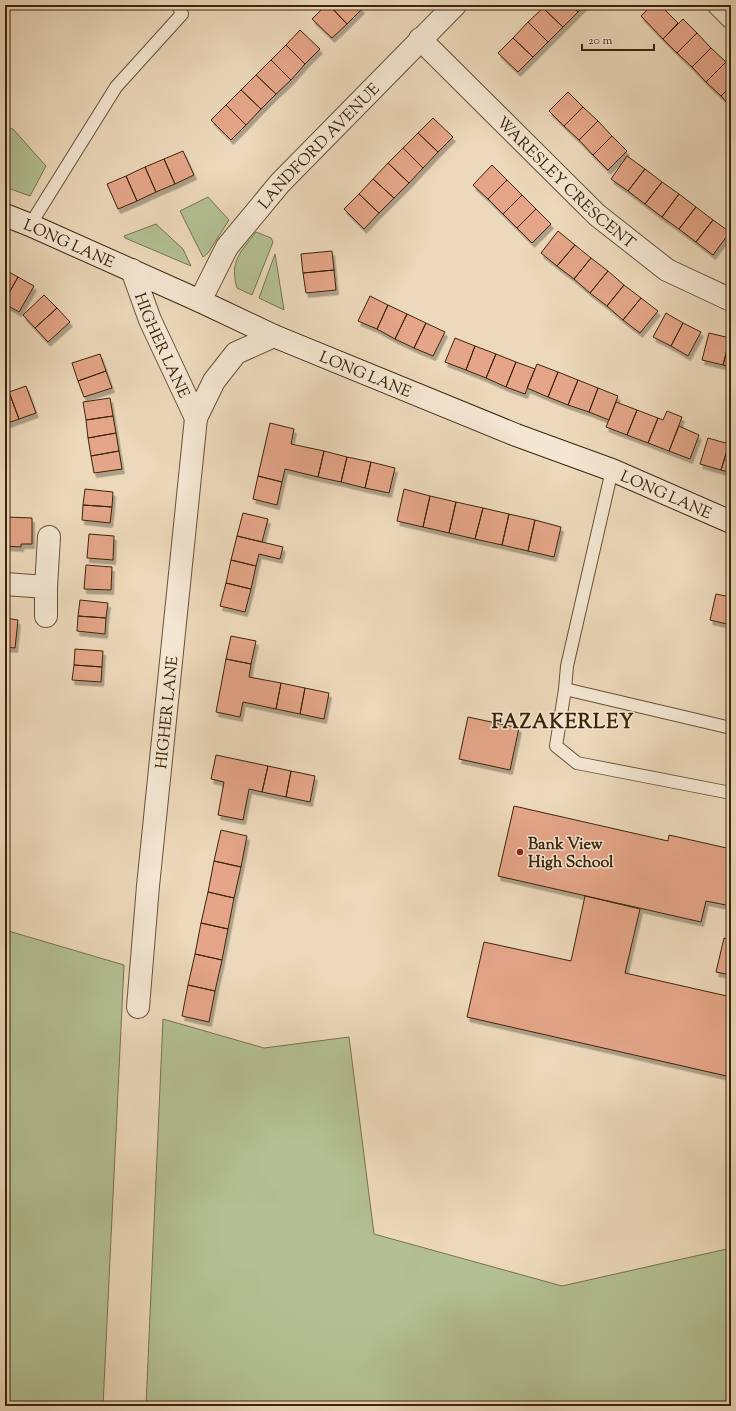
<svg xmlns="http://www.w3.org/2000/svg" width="736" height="1411" font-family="'Sorts Mill Goudy',serif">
<defs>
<filter id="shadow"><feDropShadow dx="2.5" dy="4.5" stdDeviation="0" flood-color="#0004"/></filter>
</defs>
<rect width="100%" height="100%" fill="#ecd8ba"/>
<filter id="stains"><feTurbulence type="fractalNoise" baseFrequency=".005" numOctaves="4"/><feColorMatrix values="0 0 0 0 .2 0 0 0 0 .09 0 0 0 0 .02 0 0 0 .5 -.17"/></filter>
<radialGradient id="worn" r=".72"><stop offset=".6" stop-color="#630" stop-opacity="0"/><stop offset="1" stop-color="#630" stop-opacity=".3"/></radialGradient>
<path fill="#b3c093" stroke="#78724e" d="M5,128L13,129L46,166L30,196L5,187Z
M208,197L229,220L208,253L203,257L180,211Z
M156,224L183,249L191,266L125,238L124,236Z
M256,232L271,238L273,242L252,295L237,288C229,261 241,252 256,232Z
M275,254L284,310L259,298Z
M5,930L124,965L103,1406H5Z
M163,1019L264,1048L349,1037L374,1234L562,1286L731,1248V1406H146Z"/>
<path fill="#e4a588" stroke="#3c240a" filter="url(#shadow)" d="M326,5H329L347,24L332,38L312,19Z
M329,5H359L362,9L347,24Z
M546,5H571L578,12L563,27L543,8Z
M571,5H585L578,12Z
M652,5H660L678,23L663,39L641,16Z
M543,8L563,27L548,42L528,22Z
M683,19L697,33L677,53L663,39Z
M528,22L548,42L533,57L513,38Z
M300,30L320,49L305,64L286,45Z
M697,33L711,48L692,67L677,53Z
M513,38L533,57L518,72L498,53Z
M286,45L305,64L291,80L271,60Z
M711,48L726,62L706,82L692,67Z
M271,60L291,80L276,94L256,75Z
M726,62L731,67V86L721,96L706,82Z
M256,75L276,94L261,109L241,90Z
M731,86V107L721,96Z
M241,90L261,109L246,125L226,105Z
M568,92L583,107L564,126L549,111Z
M226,105L246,125L231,140L211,120Z
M583,107L598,121L579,140L564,126Z
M433,118L453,137L438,152L418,133Z
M598,121L612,136L593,155L579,140Z
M418,133L438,152L423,168L403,148Z
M612,136L627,151L608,170L593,155Z
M403,148L423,168L409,183L388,163Z
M183,151L194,175L175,184L164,159Z
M627,156L645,169L628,191L611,179Z
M164,159L175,184L156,192L145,167Z
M388,163L409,183L394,198L373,179Z
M492,165L507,180L488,199L473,185Z
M145,167L156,192L137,201L126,176Z
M645,169L662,182L645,204L628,191Z
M126,176L137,201L118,209L107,184Z
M373,179L394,198L379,213L359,194Z
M507,180L522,195L503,214L488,199Z
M662,182L679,194L662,217L645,204Z
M359,194L379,213L364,229L344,209Z
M679,194L696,207L679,229L662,217Z
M522,195L536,209L517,228L503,214Z
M696,207L713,220L696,242L679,229Z
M536,209L551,224L532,243L517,228Z
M713,220L730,232L713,255L696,242Z
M558,231L575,245L557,266L541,253Z
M575,245L591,258L574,279L557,266Z
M332,251L334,270L303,273L301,254Z
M591,258L608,271L590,293L574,279Z
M5,270L18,277L5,300Z
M334,270L336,290L306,293L303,273Z
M608,271L624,285L607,306L590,293Z
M18,277L34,286L19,312L5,304V300Z
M624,285L641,298L623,320L607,306Z
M44,295L57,308L35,328L23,315Z
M370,296L388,305L377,329L358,321Z
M641,298L658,311L640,333L623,320Z
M388,305L407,314L395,339L377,329Z
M57,308L70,322L48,342L35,328Z
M666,313L683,323L671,346L653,337Z
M407,314L426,323L414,348L395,339Z
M426,323L445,332L433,356L414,348Z
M683,323L701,332L688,356L671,346Z
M709,333L730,338L723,365L702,360Z
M455,338L475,346L466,370L445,362Z
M730,338L731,339V367L723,365Z
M475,346L496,354L486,378L466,370Z
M100,354L106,371L78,381L72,363Z
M496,354L516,362L506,387L486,378Z
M516,362L535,369L525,394L506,387Z
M537,364L558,372L548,397L527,388Z
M106,371L112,388L84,397L78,381Z
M558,372L578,380L568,405L548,397Z
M578,380L598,388L589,412L568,405Z
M26,386L36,413L19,419L9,392Z
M598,388L618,396L609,420L589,412Z
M9,392L19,419L5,424V394Z
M110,398L113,416L86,420L83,402Z
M616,402L637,410L627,435L606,427Z
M637,410L658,418L648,443L627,435Z
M667,411L682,417L669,451L648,443L658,418L663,420Z
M113,416L116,433L88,438L86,420Z
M270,423L294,429L291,444L324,451L318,477L285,469L282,482L258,476Z
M679,426L699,435L690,459L669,451Z
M116,433L119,451L91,456L88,438Z
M708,438L729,444L721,470L700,464Z
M729,444L731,445V473L721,470Z
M119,451L122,469L94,473L91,456Z
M324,451L347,457L341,482L318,477Z
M347,457L371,462L365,488L341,482Z
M371,462L395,468L389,493L365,488Z
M258,476L282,482L277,505L253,499Z
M85,489L113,492L112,507L83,505Z
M404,489L430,496L423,527L397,521Z
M430,496L456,502L449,533L423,527Z
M456,502L483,508L475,539L449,533Z
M83,505L112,507L110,523L82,520Z
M483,508L509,514L502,545L475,539Z
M243,513L268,519L262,542L237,536Z
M509,514L535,520L528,551L502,545Z
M5,517H6L5,546Z
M6,517L32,518V544H21V547L5,546Z
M535,520L561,527L554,557L528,551Z
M89,534L114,536L113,560L87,558Z
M237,536L283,547L280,559L259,554L256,566L231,560Z
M231,560L256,566L251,589L226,583Z
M86,565L112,567L111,590L84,589Z
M226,583L251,589L245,612L220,606Z
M716,594L731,597V625L710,620Z
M80,600L108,603L106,618L78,616Z
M78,616L106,618L105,634L77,631Z
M5,618L18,620L15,648L5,647Z
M231,636L256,641L251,664L226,659Z
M75,649L103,651L102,667L74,665Z
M226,659L251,664L249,677L281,683L276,709L243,702L240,717L216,712Z
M74,665L102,667L101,682L72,680Z
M281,683L305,688L300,714L276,709Z
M305,688L329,693L324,719L300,714Z
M468,717L519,728L510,770L459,759Z
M216,755L268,766L262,792L249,789L243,820L218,815L224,782L211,779Z
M268,766L291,771L286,797L262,792Z
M291,771L315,776L310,802L286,797Z
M514,806L668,841L669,835L731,849V906L706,901L701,922L498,876Z
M221,830L247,836L241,867L214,861Z
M214,861L241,867L234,898L208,892Z
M208,892L234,898L228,929L201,923Z
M585,896L640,909L625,973L727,996L729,985H731V1077L467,1017L484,942L571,961Z
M201,923L228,929L222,960L195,954Z
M724,938L731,940V975L716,972Z
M195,954L222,960L215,991L188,985Z
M188,985L215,991L209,1022L182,1016Z"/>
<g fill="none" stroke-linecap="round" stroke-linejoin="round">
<defs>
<path id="lane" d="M30,225L116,87L182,14L178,5
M612,470L567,666L565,689L556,746L577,763L731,793
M565,689L731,728"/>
<g id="street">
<path d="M719,5L731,17"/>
<path id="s1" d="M420,39L597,215L667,270L731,300"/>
<path id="s2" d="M132,270L150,320L196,418L214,381L236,353L274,336"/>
<path id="s3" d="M200,301L227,247L280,183L455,5"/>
<path d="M5,584L46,587V616"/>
<path d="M46,587L49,537"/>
<path id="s4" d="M138,1007L148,886L196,418"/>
</g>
<g id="secondary">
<path id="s5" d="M5,215L30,225L200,301L274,336L516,435L612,470L731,522"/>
</g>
</defs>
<use href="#lane" stroke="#685136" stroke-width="14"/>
<use href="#street" stroke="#685136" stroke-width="24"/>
<use href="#secondary" stroke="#3c240a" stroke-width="24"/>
<use href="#lane" stroke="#f3e6d2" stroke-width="12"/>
<use href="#street" stroke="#f3e6d2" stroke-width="22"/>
<use href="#secondary" stroke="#f3e6d2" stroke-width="22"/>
</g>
<circle fill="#8f2418" stroke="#f3e6d2" stroke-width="1.5" cx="520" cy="852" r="4"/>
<g text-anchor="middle" stroke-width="3" stroke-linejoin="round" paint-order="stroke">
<g font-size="16" fill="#3c240a" stroke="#f3e6d2">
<text dy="6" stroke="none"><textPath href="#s3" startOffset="197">LANDFORD AVENUE</textPath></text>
<text dy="6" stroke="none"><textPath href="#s1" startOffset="205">WARESLEY CRESCENT</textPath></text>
<text dy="6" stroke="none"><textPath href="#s5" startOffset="70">LONG LANE</textPath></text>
<text dy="6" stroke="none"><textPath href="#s2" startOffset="81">HIGHER LANE</textPath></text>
<text dy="6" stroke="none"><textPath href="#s5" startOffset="394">LONG LANE</textPath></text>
<text dy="6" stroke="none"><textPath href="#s5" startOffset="718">LONG LANE</textPath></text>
<text dy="6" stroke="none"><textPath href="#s4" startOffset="296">HIGHER LANE</textPath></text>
</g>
<g font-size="16" font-weight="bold" fill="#3c240a" stroke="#f3e6d2" text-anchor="start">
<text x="528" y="849">Bank View<tspan x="528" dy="18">High School</tspan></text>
</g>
<g font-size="20" font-weight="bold" letter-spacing="1" fill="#3c240a" stroke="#f3e6d2">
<text x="563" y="728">FAZAKERLEY</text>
</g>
</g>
<rect width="736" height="1411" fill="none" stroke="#ecd8ba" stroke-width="20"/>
<rect x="6" y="6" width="724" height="1399" fill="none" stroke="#3c240a" stroke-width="2"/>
<rect x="10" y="10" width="716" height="1391" fill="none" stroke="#3c240a"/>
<path d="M582 44v6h72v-6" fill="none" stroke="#3c240a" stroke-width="2"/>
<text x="588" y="44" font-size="12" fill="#3c240a" stroke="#f3e6d2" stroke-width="3" paint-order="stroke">20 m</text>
<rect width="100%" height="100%" filter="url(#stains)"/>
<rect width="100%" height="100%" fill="url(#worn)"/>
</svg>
